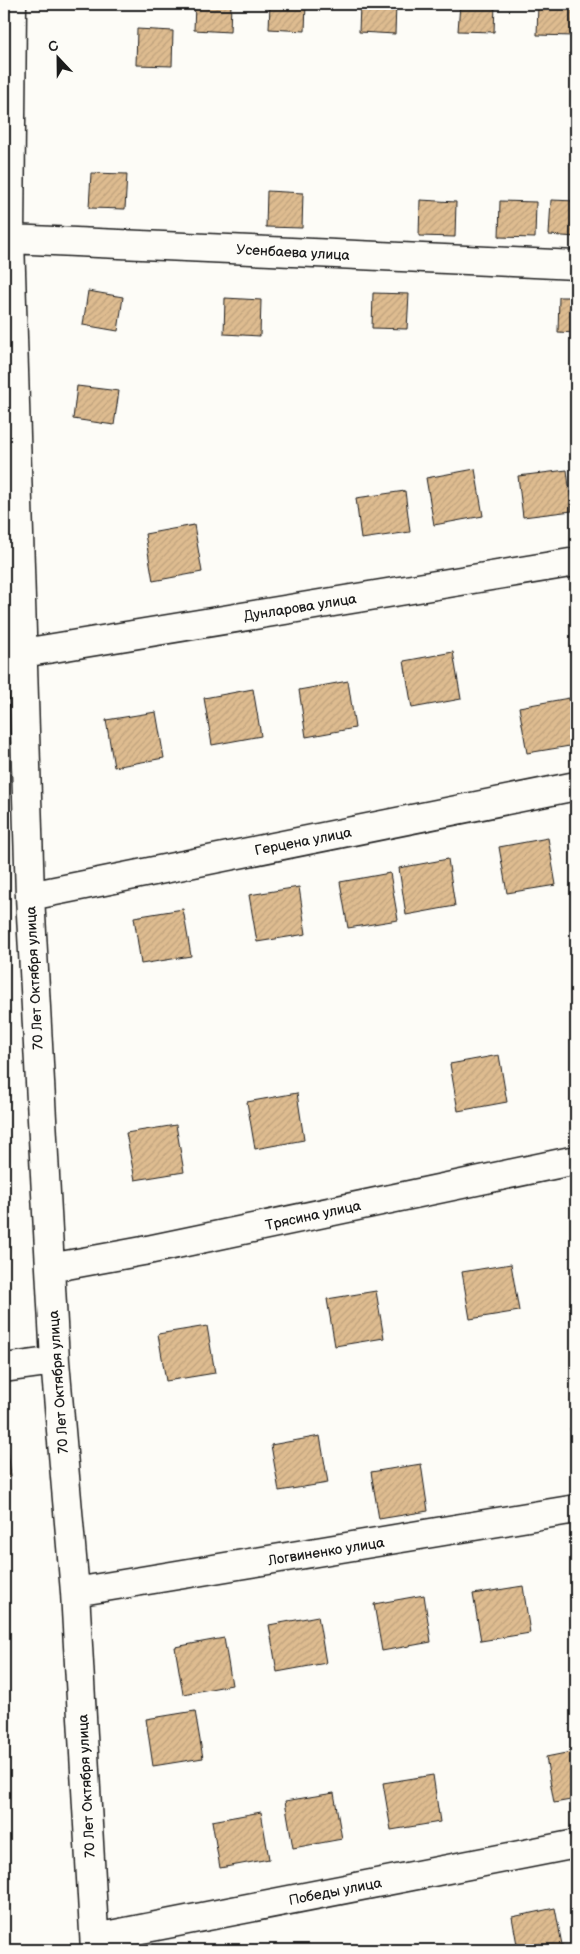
<svg xmlns="http://www.w3.org/2000/svg" width="580" height="1954" font-family="'Balsamiq Sans',sans-serif">
<defs>
<pattern id="building-hatch" width="6" height="6" patternUnits="userSpaceOnUse" patternTransform="scale(1.25)"><rect width="6" height="6" fill="#debc90"/><path d="M-1 1l2-2M0 6l6-6M5 7l2-2" fill="none" stroke="#bea17c"/></pattern>
</defs>
<rect width="100%" height="100%" fill="#fdfcf7"/>
<filter id="ink" filterUnits="userSpaceOnUse"><feTurbulence type="fractalNoise" baseFrequency=".02" numOctaves="2"/><feDisplacementMap in="SourceGraphic" scale="10" xChannelSelector="R" yChannelSelector="G"/><feConvolveMatrix kernelMatrix="1 2 1 2 8 2 1 2 1" color-interpolation-filters="sRGB"/></filter>
<g filter="url(#ink)">
<path fill="url(#building-hatch)" stroke="#1c1c1c" d="M195,4H231L230,32L194,30Z
M270,4H306L305,31L269,29Z
M360,4H396L395,34L359,32Z
M460,4H495L494,32L458,31Z
M538,4H574L573,36L537,35Z
M137,29L173,31L172,66L136,65Z
M91,173L127,174L125,209L89,208Z
M267,191L303,193L302,228L266,227Z
M420,200L456,202L455,237L419,236Z
M551,200L576,201V237L549,235Z
M500,201L536,202L535,238L499,237Z
M88,291L123,297L118,331L83,325Z
M373,293L409,294L407,329L372,328Z
M559,297H576V333L558,332Z
M225,298L261,300L260,336L224,334Z
M77,386L119,391L114,425L73,419Z
M475,469L483,516L434,525L426,478Z
M567,470L572,511L523,517L518,476Z
M405,491L410,532L361,539L356,498Z
M194,525L202,572L153,581L145,534Z
M453,652L461,699L412,708L404,661Z
M348,681L355,728L306,737L299,690Z
M253,689L261,736L212,745L204,698Z
M569,698L576,745L527,753L519,707Z
M156,712L164,758L114,767L106,720Z
M548,838L556,885L507,893L499,847Z
M448,859L455,906L406,915L399,868Z
M390,873L398,920L348,928L340,882Z
M299,887L306,934L257,942L249,895Z
M183,909L191,956L141,964L134,917Z
M499,1055L507,1102L458,1111L450,1064Z
M297,1093L304,1140L255,1149L247,1102Z
M176,1125L184,1172L135,1180L126,1133Z
M511,1264L519,1311L470,1319L462,1272Z
M376,1291L384,1338L335,1346L327,1299Z
M207,1326L215,1373L166,1381L158,1334Z
M4,1410L11,1477L4,1478Z
M576,1427V1467L570,1428Z
M320,1436L328,1483L279,1491L271,1445Z
M421,1464L428,1511L379,1519L371,1472Z
M523,1586L530,1633L481,1641L473,1594Z
M424,1595L431,1642L382,1651L374,1604Z
M318,1616L326,1663L277,1672L269,1625Z
M224,1638L232,1685L183,1694L175,1647Z
M195,1711L203,1758L153,1766L146,1719Z
M576,1751V1799L554,1803L546,1757Z
M433,1775L440,1822L391,1830L383,1783Z
M334,1793L342,1839L293,1848L285,1801Z
M261,1812L269,1859L220,1868L212,1821Z
M555,1908L563,1950H518L512,1917Z
M352,1945L353,1950H320Z"/>
<g fill="none" stroke-linecap="round" stroke-linejoin="round">
<defs>
<path id="minor" d="M12,4L10,239L30,896L55,1361L75,1592L95,1950
M4,240L10,239L576,265
M4,654L23,653L576,562
M30,896L576,786
M50,1268L143,1251L576,1160
M4,1368L55,1361
M75,1592L576,1509
M95,1938L576,1844"/>
</defs>
<use href="#minor" stroke="#1c1c1c" stroke-width="31"/>
<use href="#minor" stroke="#fdfcf7" stroke-width="28"/>
</g>
</g>
<g text-anchor="middle" stroke-width="5" stroke-linejoin="round" paint-order="stroke">
<g font-size="14" fill="#1c1c1c" stroke="#fdfcf7">
<text transform="translate(293 252) rotate(3)" y="5">Усенбаева улица</text>
<text transform="translate(300 607) rotate(-9)" y="5">Дунларова улица</text>
<text transform="translate(303 841) rotate(-11)" y="5">Герцена улица</text>
<text transform="translate(34 978) rotate(-93)" y="5">70 Лет Октября улица</text>
<text transform="translate(313 1215) rotate(-12)" y="5">Трясина улица</text>
<text transform="translate(58 1382) rotate(-94)" y="5">70 Лет Октября улица</text>
<text transform="translate(326 1551) rotate(-9)" y="5">Логвиненко улица</text>
<text transform="translate(86 1786) rotate(-93)" y="5">70 Лет Октября улица</text>
<text transform="translate(335 1891) rotate(-11)" y="5">Победы улица</text>
</g>
</g>
<rect width="580" height="1954" fill="none" stroke="#fdfcf7" stroke-width="20"/>
<rect x="10" y="10" width="560" height="1934" fill="none" stroke="#1c1c1c" stroke-width="2" filter="url(#ink)"/>
<g transform="translate(58 58) rotate(338)" stroke="#fdfcf7" stroke-width="4" paint-order="stroke">
<path d="M0-4L9 19L0 12L-9 19Z" fill="#1c1c1c"/>
<text y="-8" font-size="14" font-weight="bold" text-anchor="middle" fill="#1c1c1c">С</text>
</g>
</svg>
